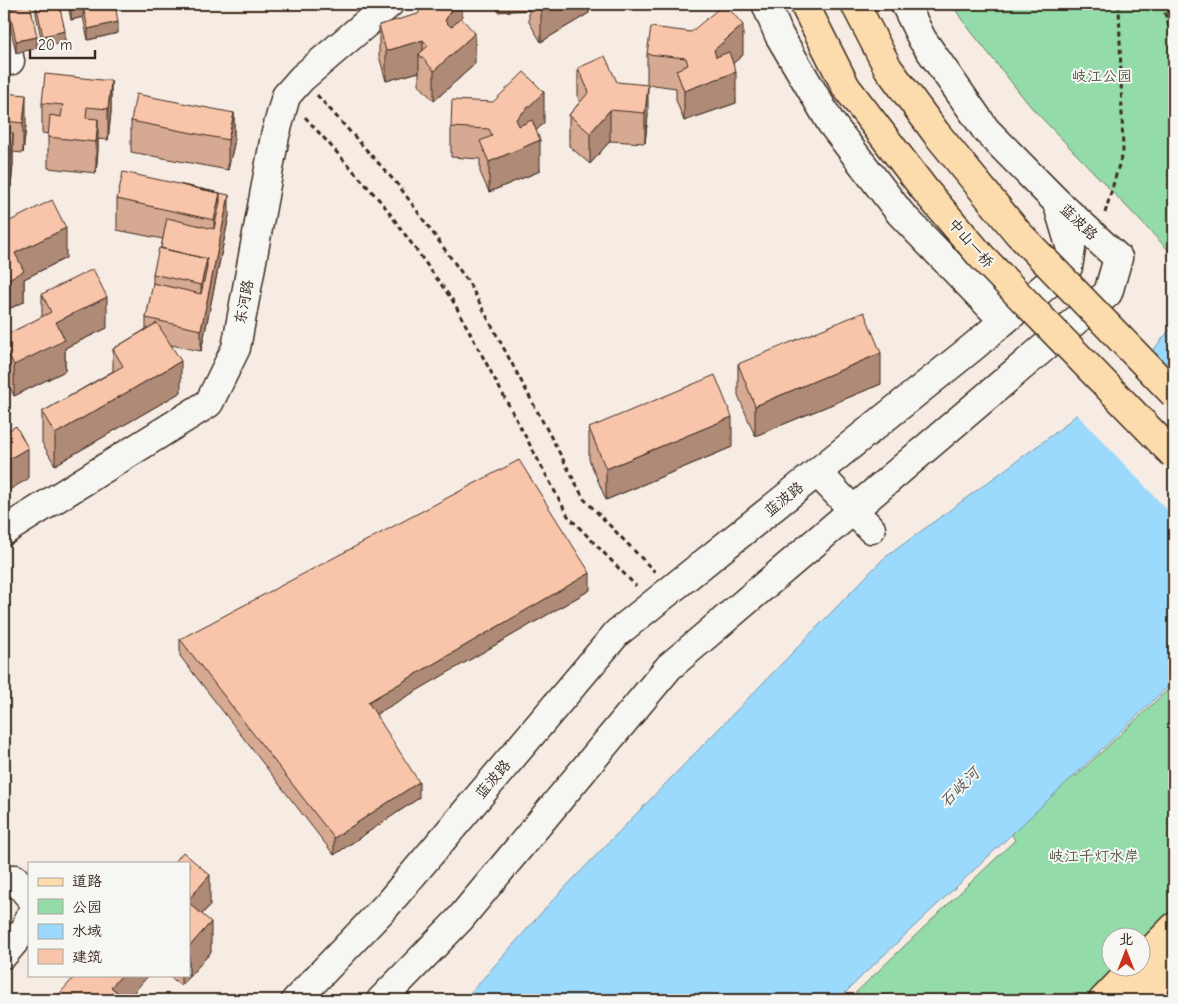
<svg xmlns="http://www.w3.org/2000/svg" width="1178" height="1004" font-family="'Comic Neue','LXGW WenKai TC',sans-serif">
<rect width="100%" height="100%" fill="#f7ece4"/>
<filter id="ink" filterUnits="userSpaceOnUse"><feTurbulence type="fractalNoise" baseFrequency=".02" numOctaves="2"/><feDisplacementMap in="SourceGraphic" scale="10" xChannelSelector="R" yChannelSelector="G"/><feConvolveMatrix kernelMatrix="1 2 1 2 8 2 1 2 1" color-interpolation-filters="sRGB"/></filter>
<g filter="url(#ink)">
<path fill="#93dba9" stroke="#678264" d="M952,4H1174V256L1031,107L962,20Z
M1174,684V908L1141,943L1140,936H1110V966L1119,967L1087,1000H848L1015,840L1003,820L1058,769L1076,776Z"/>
<path fill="#9bdafd" stroke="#7594a4" d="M1174,324V681L865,973L838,1000H464L551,902L883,559L1055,433L1155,348Z"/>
<path fill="#f7ece4" d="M1149,350L1174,375V517L1075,412Z"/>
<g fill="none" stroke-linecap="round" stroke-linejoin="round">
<defs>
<path id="minor" d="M766,4L779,35L831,123L900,213L1004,321
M905,4L922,39L986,130L1057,202
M4,36L10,61
M817,472L871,529
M4,531L209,403L236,348L275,136L286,96L302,78L389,4
M4,879H15L29,896
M4,954L26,928L29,918
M296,1000L387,905L617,633L973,347L1068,267L1071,249L1057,202L1118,258L1108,293L669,667L459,920L381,1000"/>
<path id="major" d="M1140,962L1174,927
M1103,1000L1136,966
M1140,1000L1174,964"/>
</defs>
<use href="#minor" stroke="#3b2a1e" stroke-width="31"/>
<use href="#major" stroke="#3b2a1e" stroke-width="31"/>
<path stroke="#3b2a1e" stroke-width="3" stroke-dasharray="5 4" stroke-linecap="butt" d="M1162,4L1174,42
M317,95L399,186L469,283L584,499L655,572
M305,117L383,204L453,301L568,516L636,586
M1105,213L1123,151L1119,4"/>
<use href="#minor" stroke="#f6f6f2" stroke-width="28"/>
<use href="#major" stroke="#fcdcac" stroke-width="28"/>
<defs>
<path id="major-bridge" d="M804,4L846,87L924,189L981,256L1174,455
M855,4L888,68L936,133L1018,233L1174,394"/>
</defs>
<use href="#major-bridge" stroke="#3b2a1e" stroke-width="31" stroke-linecap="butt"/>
<use href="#major-bridge" stroke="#fcdcac" stroke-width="28"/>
</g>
<path fill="#d6a992" stroke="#3b2a1e" d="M36,4L65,42L43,47L36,14Z
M68,4H115L118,33L88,40L83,17L71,20Z
M462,4V19L475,64L434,101L419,85V72L386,81L379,56V25Z
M498,4H589V13L541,42L529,22V10L498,12Z
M9,9L37,48L16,53L9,20Z
M647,54L743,55L733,63L736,103L684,121L676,100V88L647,84Z
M578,68L617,82L648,115L645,143L610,141L590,164L569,146V115L580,102L578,98Z
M111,81V112L108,140L98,139V150L96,173L48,168V134L42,133V103Z
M4,93L26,126L23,153L13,152V164L11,187L4,186Z
M234,113V144L228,170L131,152V121Z
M544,123L536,130L540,171L489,192L480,172V159L451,157V127Z
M117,199L229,216L201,351L171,345L181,392L55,465L42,443V412L113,371V349L146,329V318L153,286V274L161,248L163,239L117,230Z
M4,224L66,258L24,279V302L4,311Z
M42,294L107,328L65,348V371L14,396L4,375V336L42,317Z
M738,364L881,384L755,436L738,395Z
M589,428L732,447L606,500L589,459Z
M590,590L376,714L419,798L334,855L180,656V639Z
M189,863L210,905L202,914L211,952L181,986L168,975H189Z"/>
<path fill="#ae8a77" stroke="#3b2a1e" d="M454,4H462V17L445,52V21Z
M553,4H589V13L541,42V11Z
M83,6V17L71,20V8Z
M118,22V33L88,40V29Z
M743,25V55L714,80V50Z
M65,31V42L43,47V36Z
M475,33V64L434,101V71Z
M37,37V48L16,53V41Z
M423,40V59L419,54V72L386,81V51Z
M736,72V103L684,121V91Z
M111,81V112L108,140V109Z
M648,85V115L645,143V113Z
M544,92V123L516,150V119Z
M26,95V126L23,153V123Z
M610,110V141L590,164V133Z
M234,113V144L228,170V140Z
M98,119V150L96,173V142Z
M13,133V164L11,187V156Z
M540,140V171L489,192V162Z
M220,193V223L214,250V220Z
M229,195V216L201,351V330Z
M66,228V258L24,279V302L4,311V281L15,253Z
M207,259V289L201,316V285Z
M107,297V328L65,348V371L14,396V365L56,322Z
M881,353V384L755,436V406Z
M181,361V392L55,465V434Z
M732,417V447L606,500V469Z
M28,448V479L4,493V462Z
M590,573V590L368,719V702Z
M419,782V798L334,855V838Z
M210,875V905L189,930V899Z
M211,922V952L181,986V975H189V947Z
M122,975H149L127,1000L111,987Z"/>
<path fill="#f9c5aa" stroke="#3b2a1e" d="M30,4L37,37L16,41L9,9Z
M36,4H59L65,31L43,36Z
M70,4H115L118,22L88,29L83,6L71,8Z
M423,4H454L445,21L451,27L461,18L475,33L434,71L419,54L428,46L423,40L386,51L379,25L418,14Z
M536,4H553L541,11Z
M724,4H725L743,25L714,50L716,57L729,52L736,72L684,91L676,70L688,65L686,58L647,54L651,27L691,32Z
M605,56L617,82L648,85L645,113L610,110L590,133L569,115L589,92L578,68Z
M524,72L544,92L516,119L519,126L532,120L540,140L489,162L480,141L492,136L489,129L451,127L452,100L493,102Z
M45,74L111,81L108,109L87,107L86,118L98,119L96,142L48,137L50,115L61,117L63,105L42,103Z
M4,93L26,95L23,123L4,121Z
M136,94L234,113L228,140L131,121Z
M4,132L13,133L11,156L4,155Z
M123,172L220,193L214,220L117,199Z
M181,185L229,195L201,330L146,318L153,283L201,294L207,268V259L161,248L167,218L214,229L220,202V193Z
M52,200L66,228L15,253L24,271L4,281V246L10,243L4,231V224Z
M159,248L207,259L201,285L153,274Z
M93,269L107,297L56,322L65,340L14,365L4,344V336L51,312L42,294Z
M864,312L881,353L755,406L738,364Z
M157,323L181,361L55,434L42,412L123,366L113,349Z
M715,375L732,417L606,469L589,428Z
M16,426L28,448L4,462V433Z
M519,460L590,573L368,702L419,782L334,838L180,639Z
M183,852L210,875L189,899V863H174Z
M189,903L211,922L189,947Z
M76,975H122L111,987L126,1000H54Z"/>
</g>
<g text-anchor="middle" stroke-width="4" stroke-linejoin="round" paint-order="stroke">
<g font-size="15" fill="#515641" stroke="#f6f6f2">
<text x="1102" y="81">岐江公园</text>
<text x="1094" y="861">岐江千灯水岸</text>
</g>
<g font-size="15" fill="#3b2a1e" stroke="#f6f6f2">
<text transform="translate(1079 222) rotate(43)" y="5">蓝波路</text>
<text transform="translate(971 243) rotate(49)" y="5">中山一桥</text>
<text transform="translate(244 302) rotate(-79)" y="5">东河路</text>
<text transform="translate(784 499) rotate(-39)" y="5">蓝波路</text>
<text transform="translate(493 779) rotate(-50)" y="5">蓝波路</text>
</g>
<g font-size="16" font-style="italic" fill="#535656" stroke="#f6f6f2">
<text transform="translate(959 787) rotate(-45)" y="6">石岐河</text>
</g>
</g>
<rect width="1178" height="1004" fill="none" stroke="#f6f6f2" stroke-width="20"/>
<rect x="10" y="10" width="1158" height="984" fill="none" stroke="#3b2a1e" stroke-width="2" filter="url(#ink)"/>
<rect x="28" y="862" width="162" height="115" fill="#f6f6f2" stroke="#aba49d"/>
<rect x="38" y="878" width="25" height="8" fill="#fcdcac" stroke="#aba49d"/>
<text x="72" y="886" font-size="15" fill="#3b2a1e">道路</text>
<rect x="38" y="899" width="25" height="15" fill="#93dba9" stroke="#aba49d"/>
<text x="72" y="912" font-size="15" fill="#3b2a1e">公园</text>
<rect x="38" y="924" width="25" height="15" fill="#9bdafd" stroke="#aba49d"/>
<text x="72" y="936" font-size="15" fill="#3b2a1e">水域</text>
<rect x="38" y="949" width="25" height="15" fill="#f9c5aa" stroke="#aba49d"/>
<text x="72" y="962" font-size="15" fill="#3b2a1e">建筑</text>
<g transform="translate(1126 952)"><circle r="24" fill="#f6f6f2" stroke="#aba49d"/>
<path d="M0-4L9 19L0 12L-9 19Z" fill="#c8321e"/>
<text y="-8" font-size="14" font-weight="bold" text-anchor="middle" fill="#3b2a1e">北</text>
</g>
<path d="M30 50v8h65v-8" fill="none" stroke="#3b2a1e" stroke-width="2.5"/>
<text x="38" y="50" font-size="15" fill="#3b2a1e" stroke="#f6f6f2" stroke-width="4" paint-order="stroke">20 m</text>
</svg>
